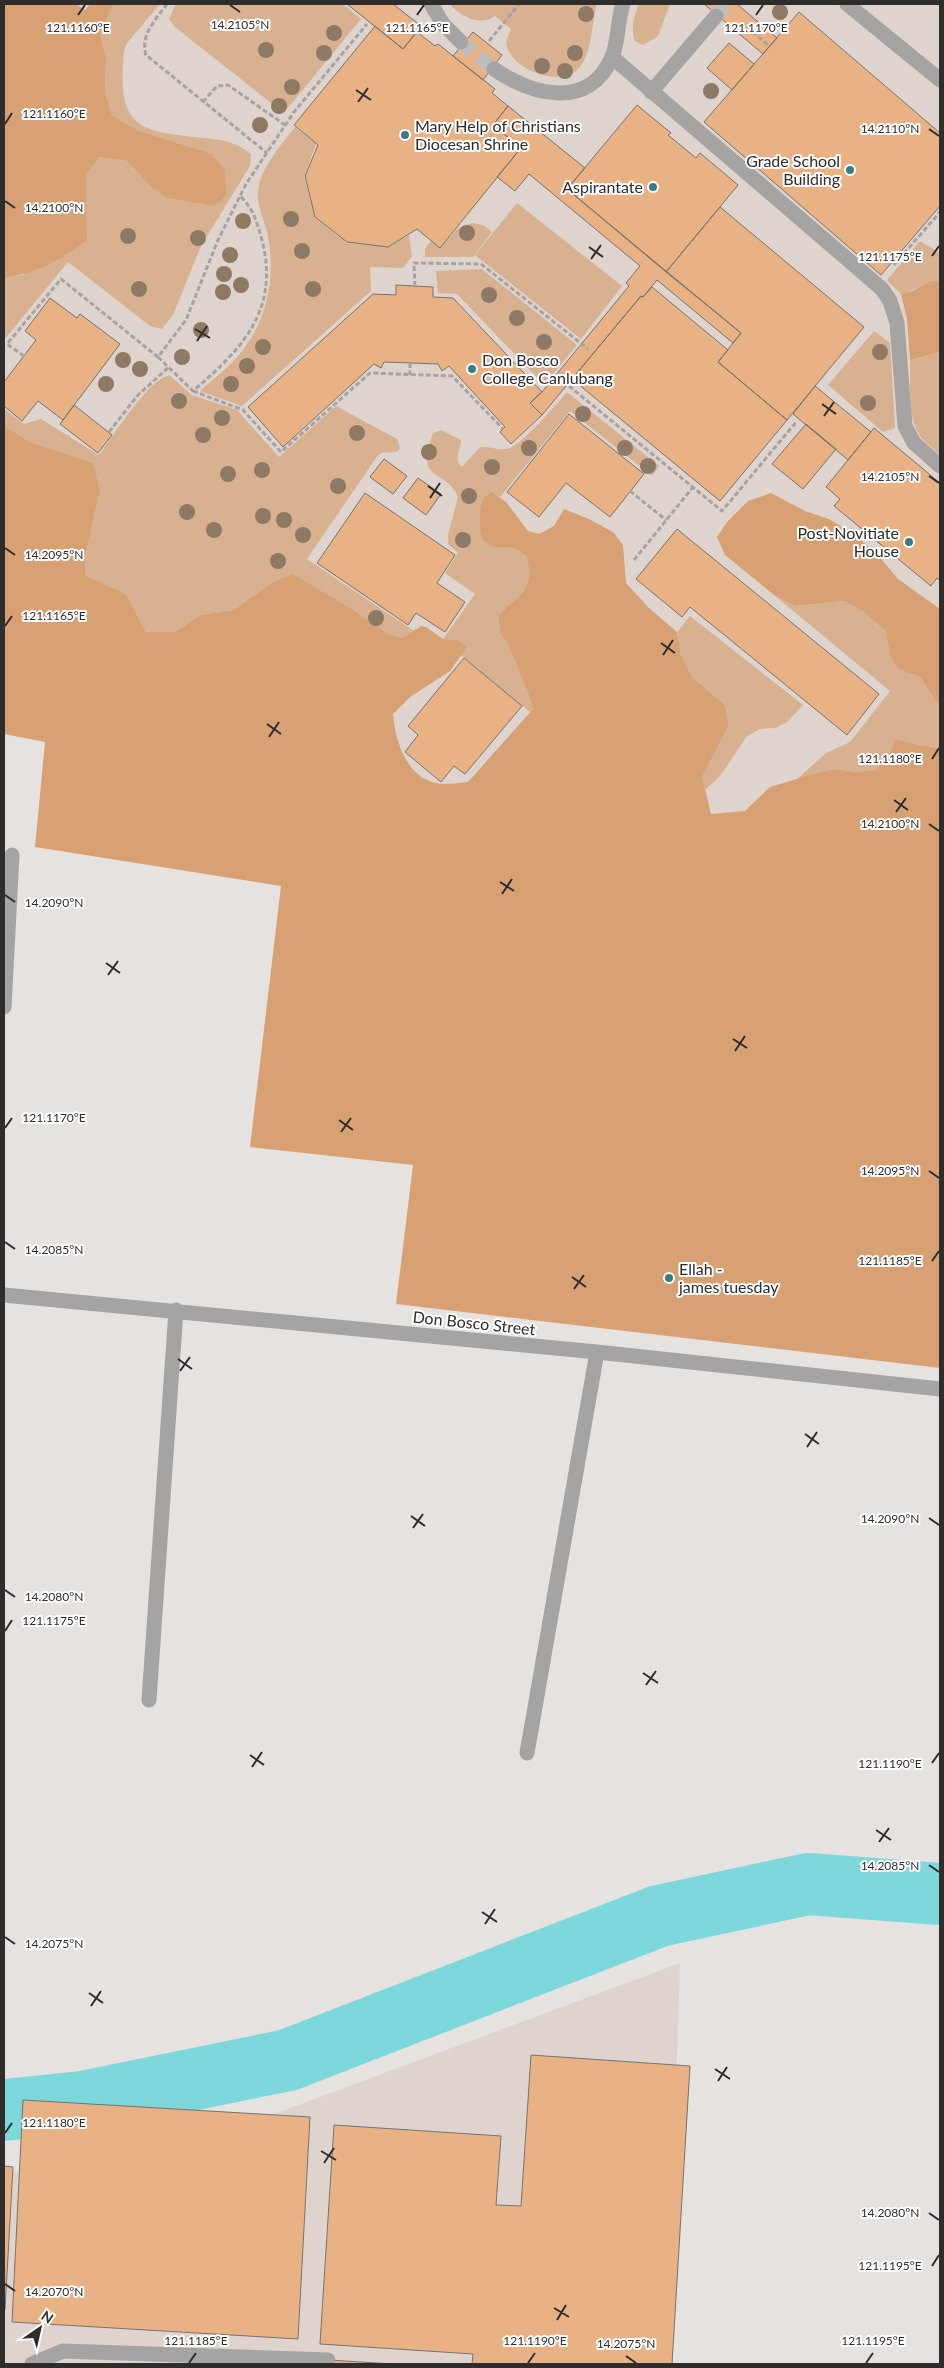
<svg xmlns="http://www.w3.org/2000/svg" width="944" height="2368" font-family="Lato,sans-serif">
<rect width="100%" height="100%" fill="#e5e2e0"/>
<path fill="#ded4cd" d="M4,4H940V885L4,734Z
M680,1963L667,2364H4V2173L51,2167L242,2126Z"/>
<path fill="#d8b191" d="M114,4H160L127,43L124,51C117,128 136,131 205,138C224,140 236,142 251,154L250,166L201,246L173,315L162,329L150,326L68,262L4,340V278L22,275L87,240L86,175L100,157L127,161L150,186L210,153L139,131L112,115L105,91L106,57L100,32Z
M176,4H343L361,19L287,109L280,110L175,27L169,19Z
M450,4H597C591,24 593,50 580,67C561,90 508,69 506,42L511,29L495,16C480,27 460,16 450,4Z
M639,4H670L658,36L643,45L635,41C630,28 634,16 639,4Z
M295,127L316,144L304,177L315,218L347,243L389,247L409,235L412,256L403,268L370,267L371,291L242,406L200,391C213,379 228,368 239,355C267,322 276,278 268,237C265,220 254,202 259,185C264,164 282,144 295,127Z
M517,203L622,286L581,339L475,255Z
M473,223L483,225L492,232L473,257H425V249L431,241L440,248L459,227Z
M920,241L940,253V281C926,280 915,291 901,294L887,280Z
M482,269L577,345L544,385L457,294L438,293L436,271Z
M874,331L890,343L895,428L883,432L828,385Z
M940,352V455C933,448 923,442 918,433C907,413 911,382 910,360Z
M169,375L192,395L237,410L279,457L336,406L397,439C406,457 390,451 381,453L376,458L307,559L414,631L402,638L388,634L316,588L252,599L234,610L200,615L175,632H146L126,594L85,575V558L100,490L93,464L32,443L4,426V409L24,424L41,419L99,455C114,435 147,381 169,375Z
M567,392L659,466L652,476L570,411L500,497L492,492L495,547H511L526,555C537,591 519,593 498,616L500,633L507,643L527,690L533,709L530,712L461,655L467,647L458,640L443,639L475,594L445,573L458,553L448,544V535L458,497C445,466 414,486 433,433L441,430L461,440C461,450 452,459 462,467L480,447C489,446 498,451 507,449C519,448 558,403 567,392Z
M774,595L795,606L844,601L864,612L886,632L890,656L898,669L920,677L940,707V749L916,744L888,756L877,770L859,772L834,769L797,779L826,753L850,742L890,691Z
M690,616L803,705L787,722L775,728L760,729L747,736L721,775L705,790L702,777L729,725L725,705L693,678L681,655L677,632Z"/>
<path fill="#d7a174" d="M4,4H76L85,10L90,4H114L100,33L106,57L105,91L112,115L139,131L210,153L225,170L226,196L214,206L168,198L150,186L127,161L100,157L86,175L87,240C57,262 40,272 4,278Z
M931,281H940V352L910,360L907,319L901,294L912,291Z
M4,426L32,443L93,463L100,490L85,558V575L126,594L146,632H175L200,615L234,610L274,582L293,574L353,610L388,634L402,638L421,626L426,627L443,639L458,640L467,647L450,671L410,697L393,714C395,740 406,777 436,783C446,785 458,783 468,782L533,709L527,690L507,643L500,633L498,616C519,593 537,591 526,555L511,547H495L483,541C478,525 479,514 483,498L492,492L506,502L528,531L539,534L554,526L564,509L589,519L613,532L623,545L626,583L649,608L677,632L681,655L693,678L725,705L729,725L702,777L711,814L745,811L770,787L810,775L834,769L859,772L876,770L888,756L896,740L940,749V1368L396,1304L413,1165L250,1147L281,886L35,847L45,742L4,734Z
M771,493L805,511L829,519L853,533L878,555L898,579L940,609V707L920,677L898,669L890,656L886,632L864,612L844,601L795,606L774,595L725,555L717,537L727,522L748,501Z"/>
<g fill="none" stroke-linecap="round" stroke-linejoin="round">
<path stroke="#7dd8dc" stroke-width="62" d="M4,2110L82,2102L288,2060L659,1916L808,1884L940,1894"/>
</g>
<path fill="#e8b284" stroke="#757371" d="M347,4H393L421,26L403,49Z
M704,4H737L777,38L763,54Z
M799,12L940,133V206L881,275L704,122Z
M375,26L403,49L417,32L435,46L438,44L495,89L492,93L508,106L493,125L521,148L440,248L417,229L388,247L347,242L315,217L305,176L318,145L294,125Z
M473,32L502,55L483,80L453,56Z
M729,43L754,64L732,90L707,68Z
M637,105L671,133L668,135L696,158L700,153L738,185L666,272L567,189Z
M508,106L585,168L567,189L741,333L733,343L657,280L643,297L641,296L542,415L530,403L542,392L629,286L626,283L640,266L529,174L515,191L497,177L521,148L493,125Z
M720,207L864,327L787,420L718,362L741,333L666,272Z
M396,285L433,287V297L453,298L542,392L530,403L542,415L511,444L500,432L505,427L449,366L442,371L438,364L384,362L381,368L374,364L283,447L248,407L373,294L396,295Z
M652,287L728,350L718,362L787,420L720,501L572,379L641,296L643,297Z
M50,298L77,318L80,314L120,344L63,420L38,401L22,421L4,406V382L36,340L25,331Z
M815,386L871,432L848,460L793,414Z
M74,405L112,435L98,453L60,424Z
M569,414L644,474L610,517L566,483L539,517L507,492Z
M806,424L836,449L803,489L772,464Z
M874,428L940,483V581L937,578L931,586L834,506L840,499L826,487Z
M384,459L407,476L393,494L370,477Z
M418,478L441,494L426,515L403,498Z
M365,493L455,555L437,583L465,602L445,632L416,613L408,625L317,563Z
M677,529L879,694L847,735L690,607L682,617L636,579Z
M464,658L522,706L465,774L454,766L441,782L405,752L418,735L408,726Z
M531,2055L690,2066L672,2364H472L473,2354L320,2344L334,2125L501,2136L496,2205L521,2206Z
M23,2100L310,2117L298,2339L12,2322Z
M4,2166L13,2167L5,2310L4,2309Z
M328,2360L393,2364H328Z"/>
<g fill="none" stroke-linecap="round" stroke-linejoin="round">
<path stroke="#c0bebc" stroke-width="15" stroke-dasharray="15 8" stroke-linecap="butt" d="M716,16L726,4
M461,42L494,69"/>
<path stroke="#a6a3a2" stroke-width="3" stroke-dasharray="5 2.5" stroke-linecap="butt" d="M167,4C156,19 140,35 146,55L267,153
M741,22L769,46
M489,41L519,4
M203,102L217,86L228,85L285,125
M894,265L940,212
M415,286L414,263L481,264L588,349
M24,356L7,344L61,279L158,357L186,320L218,240L246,184L294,112L367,24
M158,357L193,391C242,349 280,310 262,240C257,223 254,209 240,196
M410,363V375
M569,386L722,511L797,421
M193,391L243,410L281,452L370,373L452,376L503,429
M109,432L138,395L169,367
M630,491L666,520
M634,560L693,487"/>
<path stroke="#a5a4a3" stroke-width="15" d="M431,4L443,24L461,42
M847,4L940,80
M612,57L882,289L890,301L897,323L905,426L914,443L940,466
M494,69C532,95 589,111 612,57C619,40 617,21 623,4
M651,92L716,16
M4,1007L12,855
M4,1295L597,1352L940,1389
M149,1700L176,1310
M527,1753L597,1352
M32,2364L63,2351L328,2360"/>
</g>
<g fill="#8e7965">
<circle cx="780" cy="12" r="8"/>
<circle cx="586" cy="14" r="8"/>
<circle cx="334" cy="33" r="8"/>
<circle cx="266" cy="50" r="8"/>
<circle cx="324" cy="53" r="8"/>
<circle cx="575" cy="53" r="8"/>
<circle cx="542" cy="66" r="8"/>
<circle cx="565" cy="71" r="8"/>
<circle cx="292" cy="87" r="8"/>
<circle cx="711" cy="91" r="8"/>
<circle cx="279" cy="106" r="8"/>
<circle cx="260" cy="125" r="8"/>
<circle cx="291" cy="219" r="8"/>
<circle cx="243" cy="221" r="8"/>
<circle cx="467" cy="233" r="8"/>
<circle cx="128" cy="236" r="8"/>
<circle cx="198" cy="238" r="8"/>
<circle cx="302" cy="251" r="8"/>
<circle cx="230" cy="255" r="8"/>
<circle cx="224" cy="274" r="8"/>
<circle cx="241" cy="285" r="8"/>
<circle cx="139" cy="289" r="8"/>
<circle cx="313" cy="289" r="8"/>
<circle cx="223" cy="292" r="8"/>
<circle cx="489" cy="295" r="8"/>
<circle cx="517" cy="318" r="8"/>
<circle cx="201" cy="330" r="8"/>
<circle cx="544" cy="342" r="8"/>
<circle cx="263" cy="347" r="8"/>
<circle cx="880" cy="352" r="8"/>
<circle cx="182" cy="357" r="8"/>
<circle cx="123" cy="360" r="8"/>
<circle cx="247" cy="366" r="8"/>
<circle cx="140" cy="369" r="8"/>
<circle cx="106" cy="384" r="8"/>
<circle cx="231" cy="384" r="8"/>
<circle cx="179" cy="401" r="8"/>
<circle cx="868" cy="403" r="8"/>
<circle cx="583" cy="414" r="8"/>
<circle cx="222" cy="418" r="8"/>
<circle cx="357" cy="433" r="8"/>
<circle cx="203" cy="435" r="8"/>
<circle cx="529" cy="448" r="8"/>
<circle cx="625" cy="448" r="8"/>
<circle cx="429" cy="452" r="8"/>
<circle cx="648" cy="466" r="8"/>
<circle cx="492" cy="467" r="8"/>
<circle cx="262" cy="470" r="8"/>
<circle cx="228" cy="474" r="8"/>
<circle cx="338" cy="486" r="8"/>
<circle cx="469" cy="496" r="8"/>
<circle cx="187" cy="512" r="8"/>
<circle cx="263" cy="516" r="8"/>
<circle cx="284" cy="520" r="8"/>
<circle cx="214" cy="530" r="8"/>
<circle cx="303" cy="535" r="8"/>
<circle cx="463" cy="540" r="8"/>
<circle cx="278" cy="561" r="8"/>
<circle cx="376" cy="618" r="8"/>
</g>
<path fill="none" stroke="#2e2d2c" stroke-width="2" d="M230,5L240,12M78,15L85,5M417,15L424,5M756,15L763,5M356,90L371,100M358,102L368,88M5,124L12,113M929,129L939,136M5,201L15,208M589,247L603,257M932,256L939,246M591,259L601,245M195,329L210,338M197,341L207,326M822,404L836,414M824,416L834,402M929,476L939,483M428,486L442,496M430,498L440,483M5,548L15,555M5,626L12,616M661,643L675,653M663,655L673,640M267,724L281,734M269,737L279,722M932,759L939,748M894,800L908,810M896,812L906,798M929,824L939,831M500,882L514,891M502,894L512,879M5,895L15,902M106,963L120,973M108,975L118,961M733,1039L747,1048M735,1051L745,1036M339,1120L353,1130M5,1128L12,1118M341,1132L351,1118M929,1171L939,1178M5,1242L15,1249M932,1261L939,1251M572,1277L586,1287M574,1289L584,1275M178,1359L192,1369M180,1371L190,1357M805,1434L819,1444M807,1447L817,1432M411,1516L425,1526M929,1518L939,1525M413,1528L423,1514M5,1590L15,1597M5,1631L12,1620M643,1673L658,1683M646,1685L656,1671M250,1755L264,1765M932,1763L939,1753M252,1767L262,1752M876,1830L891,1840M879,1842L889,1828M929,1865L939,1872M482,1912L497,1922M485,1924L495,1909M5,1937L15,1944M89,1993L103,2003M91,2006L101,1991M715,2069L730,2079M718,2081L727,2067M5,2133L12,2123M321,2151L336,2160M324,2163L334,2148M929,2213L939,2220M932,2266L939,2255M5,2284L15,2291M554,2308L569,2317M557,2320L566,2305M626,2356L636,2363M189,2363L196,2353M528,2363L535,2353M866,2363L873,2353"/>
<g fill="#357e81" stroke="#fff" stroke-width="2">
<circle cx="405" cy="135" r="5"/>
<circle cx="850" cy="170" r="5"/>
<circle cx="653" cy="187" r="5"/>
<circle cx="472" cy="369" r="5"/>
<circle cx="909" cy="542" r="5"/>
<circle cx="669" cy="1278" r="5"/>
</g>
<g text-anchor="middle" stroke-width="4" stroke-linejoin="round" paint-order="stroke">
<g font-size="16" fill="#2e2d2c" stroke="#fff" text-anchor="start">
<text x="415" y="132">Mary Help of Christians<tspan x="415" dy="18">Diocesan Shrine</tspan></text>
<text x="840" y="167" text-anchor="end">Grade School<tspan x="840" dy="18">Building</tspan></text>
<text x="643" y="193" text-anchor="end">Aspirantate</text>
<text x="482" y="366">Don Bosco<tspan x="482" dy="18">College Canlubang</tspan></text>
<text x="899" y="539" text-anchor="end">Post-Novitiate<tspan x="899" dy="18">House</tspan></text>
<text x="679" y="1275">Ellah -<tspan x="679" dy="18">james tuesday</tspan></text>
</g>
<g font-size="16" fill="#2e2d2c" stroke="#fff">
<text transform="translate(474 1323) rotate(6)" y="6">Don Bosco Street</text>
</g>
</g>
<g font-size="12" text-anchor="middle" fill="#2e2d2c" stroke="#fff" stroke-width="4" stroke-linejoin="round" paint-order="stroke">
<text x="240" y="29">14.2105°N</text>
<text x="78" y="32">121.1160°E</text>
<text x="417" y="32">121.1165°E</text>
<text x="756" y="32">121.1170°E</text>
<text x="54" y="118">121.1160°E</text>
<text x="890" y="133">14.2110°N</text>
<text x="54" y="212">14.2100°N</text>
<text x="890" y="261">121.1175°E</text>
<text x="890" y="481">14.2105°N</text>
<text x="54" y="559">14.2095°N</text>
<text x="54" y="620">121.1165°E</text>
<text x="890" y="763">121.1180°E</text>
<text x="890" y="828">14.2100°N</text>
<text x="54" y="907">14.2090°N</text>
<text x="54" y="1122">121.1170°E</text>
<text x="890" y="1175">14.2095°N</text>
<text x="54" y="1254">14.2085°N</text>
<text x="890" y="1265">121.1185°E</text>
<text x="890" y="1523">14.2090°N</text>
<text x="54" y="1601">14.2080°N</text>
<text x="54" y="1625">121.1175°E</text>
<text x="890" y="1768">121.1190°E</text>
<text x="890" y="1870">14.2085°N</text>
<text x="54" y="1948">14.2075°N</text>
<text x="54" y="2127">121.1180°E</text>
<text x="890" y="2217">14.2080°N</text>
<text x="890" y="2270">121.1195°E</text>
<text x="54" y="2296">14.2070°N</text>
<text x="196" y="2345">121.1185°E</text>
<text x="535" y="2345">121.1190°E</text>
<text x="873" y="2345">121.1195°E</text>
<text x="626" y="2348">14.2075°N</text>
</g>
<rect width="944" height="2368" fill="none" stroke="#2e2d2c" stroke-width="10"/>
<g transform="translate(40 2328) rotate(34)" stroke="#ffffff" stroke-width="4" paint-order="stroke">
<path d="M0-4L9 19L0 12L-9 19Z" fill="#2e2d2c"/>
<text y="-8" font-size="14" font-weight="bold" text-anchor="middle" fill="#2e2d2c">N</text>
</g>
</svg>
